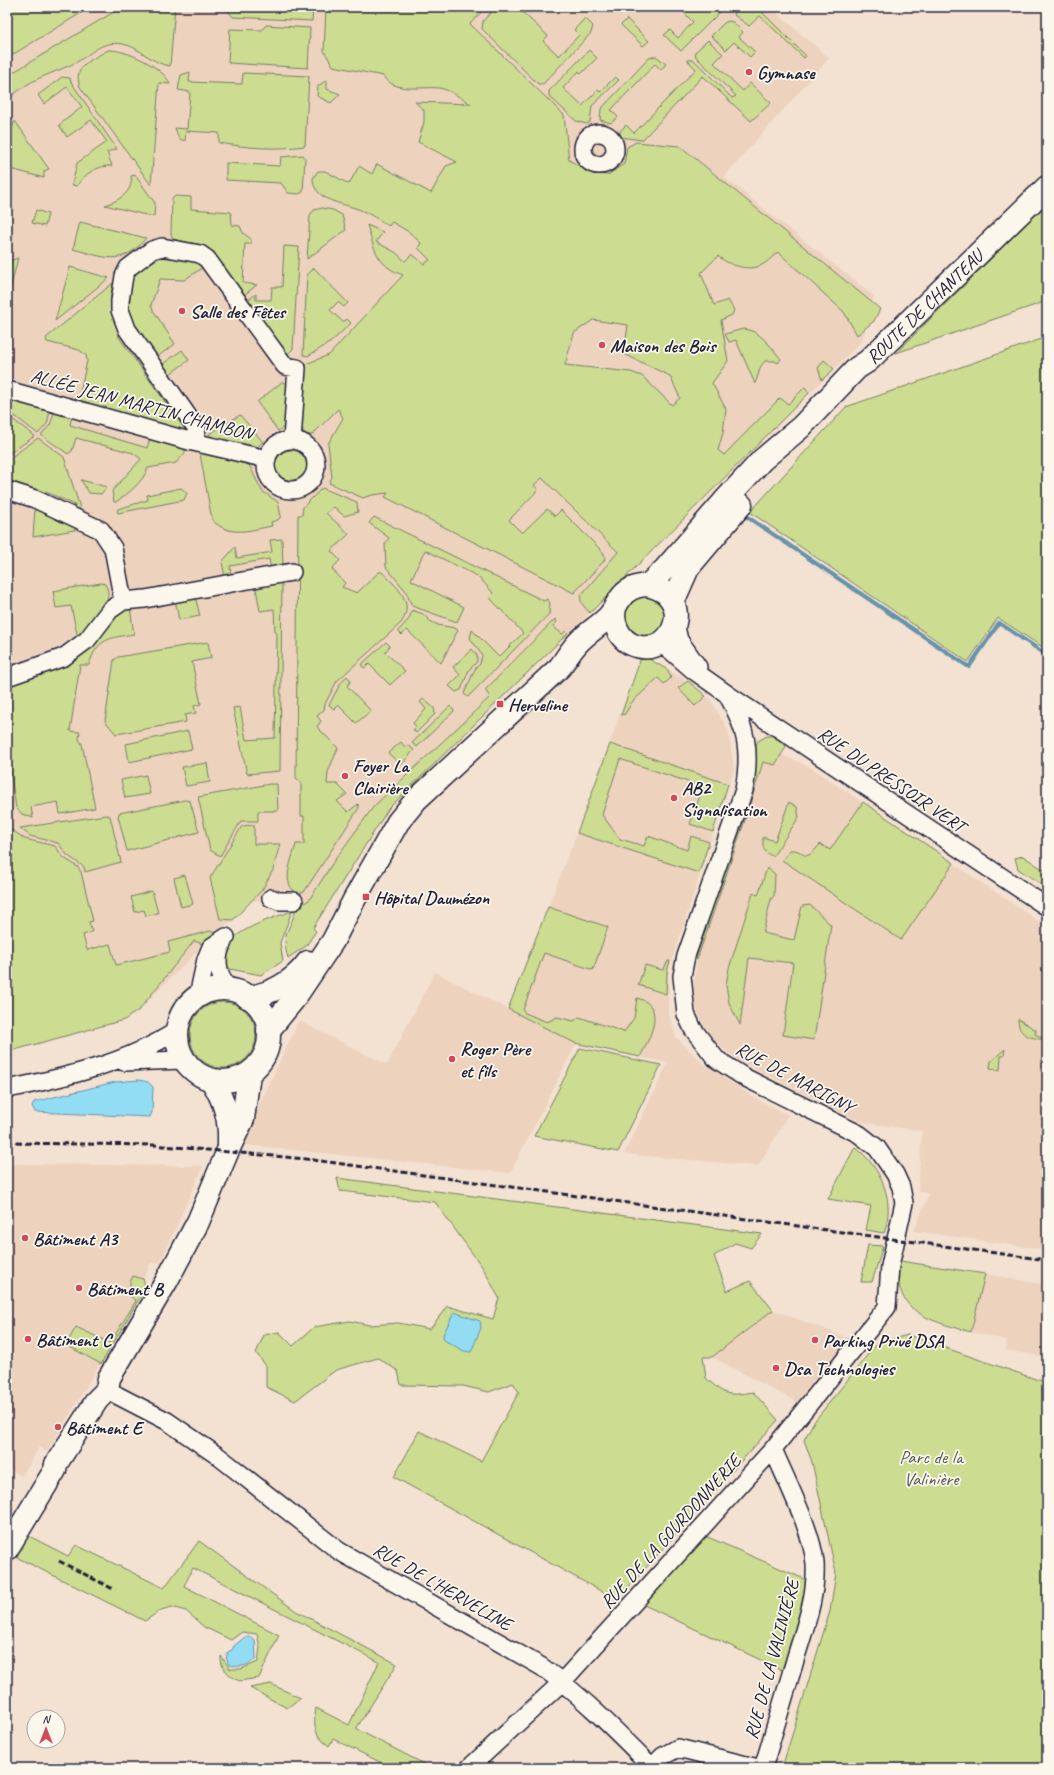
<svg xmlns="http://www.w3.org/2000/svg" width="1054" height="1775" font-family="Caveat,sans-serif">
<rect width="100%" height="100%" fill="#f3e1d1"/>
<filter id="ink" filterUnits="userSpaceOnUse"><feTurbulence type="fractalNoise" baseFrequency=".025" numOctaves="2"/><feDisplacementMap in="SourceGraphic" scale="8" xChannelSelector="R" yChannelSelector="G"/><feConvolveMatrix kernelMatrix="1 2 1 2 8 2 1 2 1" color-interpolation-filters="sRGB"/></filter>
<g filter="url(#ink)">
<path fill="#edd2be" d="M91,7H770L829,58L724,177L874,296L862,341L591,612L389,808L313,928L297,900L250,901L233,920L215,933L139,1010L124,1020L7,873V58Z
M642,655L688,681L710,699L728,730L734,768L669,970L668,1012L676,1037L702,1063L758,1100L788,1115L758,1166L624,1154L668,1063L576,1044L510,1173L246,1145L244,1137L299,1021L387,1065L435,972L508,1009L577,833Z
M767,748L810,767L1047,927V1250L914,1231L929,1194L918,1191L922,1131L861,1122L740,1061L721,1047L706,1031L697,1011L693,988L697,960L746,817Z
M7,1164L203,1166L160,1263H151L143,1279L146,1287L47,1452L39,1447L22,1476L7,1468Z
M985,1274L1047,1285V1368L1046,1357L1006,1350L1007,1340L971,1332Z
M773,1310L853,1340L801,1404L712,1357Z"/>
<path fill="#ccdc90" stroke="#777f66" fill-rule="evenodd" d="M7,7H91L7,58Z
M122,7H175L170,66C152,64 140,47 123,44C99,40 92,55 73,64C47,76 28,79 7,101V76Z
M225,7H313L312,21L233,17Z
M326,7H486L470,24L564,115L569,160L593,174L608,175L624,164L627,147L636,142L680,146L880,309L874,321L857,335L844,312L778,252C773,256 767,263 760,266C747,271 728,265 718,256L701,273L714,305L728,300L734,310L732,315L721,320L728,361L712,383L726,409L723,433L718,450L724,455L780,398L788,404L805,387L809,393L590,613C585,607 579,603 581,595L618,552L542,478L534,485L538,490L509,520L522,533L547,509L555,516L561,510L603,552L605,557L604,561L574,593L385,497L388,493L372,495L363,498L329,483L332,477L328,444L343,418L338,409L312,435L305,434L301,427L303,365L329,355L403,275C377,266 374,249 367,225L383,232L376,242L395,252L405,261L412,254L424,264L430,260L418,248L421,243L409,232L392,222L389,226C379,220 369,213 358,209C342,203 313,201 313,178L318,171H325L349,184L359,166L372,174L377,164L431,193L446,166L457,162L418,142L424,122V110L415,102L471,104C462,99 449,89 439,88C421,86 396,94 383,76L333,66L324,51ZM593,320L628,325L624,354L670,376L680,398L672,405L642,376L631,372L565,365L574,333Z
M496,7H517L548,36L543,41L559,56L579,35L574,30L585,18L593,26L591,33L543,84H538L482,29L483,21Z
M678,7H725L681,51L664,35L670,30L678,38L693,22Z
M737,7H761L762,12L806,56L804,58L760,16L749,26L734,15Z
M627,19L649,41L643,46L621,25Z
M728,21L733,22L743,32L739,37L755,52L750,57L734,42L726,50L711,36L724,23Z
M266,25L310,28L308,68L228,63L230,29L262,30Z
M708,40L723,54L714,63L743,91L750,83L771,103L751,121L703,76L642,140L620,137V131L626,125L634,133L696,69L687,60H694L732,98L736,96L696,57L695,52Z
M108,50C125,49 164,67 170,84L159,83L151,185L80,87C72,65 92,60 108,50Z
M589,50L597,58L581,74L579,71L563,88L582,106L598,90L600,92L615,77L619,80L592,106L590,122L586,124L576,121L549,96V91Z
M656,56L666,64L661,70L655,64L611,110L618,117L611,123L600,120L601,109L649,58Z
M190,72L189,82L242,84L243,73L309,76L305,146C274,150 249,148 219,143V133L186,131L185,141L179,139L175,128L187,129L190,92L178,90L181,75Z
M62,77L70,78L71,82L117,149L107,152L112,166C98,165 84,174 77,186L72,185L77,163L107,142L91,120L67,137L59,125L82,107L67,87L44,104L38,95Z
M327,80V89L340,94L331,103L317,96L318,86Z
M15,121L49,169L44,171V178L7,168V139Z
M303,155L305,158L303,192L299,194L288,193L281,183L226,180V163L280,166L281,157Z
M135,175L155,203L154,217L105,205C118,201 134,192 131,176Z
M176,196L191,197V209L231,212L232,225L240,226L243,233L251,239V244H245L243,283L257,285L244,295L205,246L173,239L171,234L172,198Z
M1047,203V301L896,353Z
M322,208L333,210L342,215L346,230L307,259L310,215L314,210Z
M36,210L48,214L45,226L32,223Z
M80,222L146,238C121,268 105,257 73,249Z
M284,246L299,247L293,349L287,355L248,300L256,294V300H271L272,287H282Z
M160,257L195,261L202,268L184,280L160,279L151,305L153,310L175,344L157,357L129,319L127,302L133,278L137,272Z
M18,258L7,302V262Z
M70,267L109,278L55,321Z
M314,268L348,303L344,307L338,302L330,310L343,322L347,319L351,323L331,342L308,356L303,355L307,275Z
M113,283C108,308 110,310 124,331L118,336L184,428L190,425L191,427L181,433L145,423L146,419L78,401L87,361L86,355L79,350L47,342L46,338Z
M743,329C760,330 770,346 781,359L778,363L775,361H765L761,366L755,384L736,340L729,342L725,334Z
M1047,337V650L998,618L968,662L750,512L846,407Z
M182,350L189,360L170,374L163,364Z
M824,360L834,369L822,380L818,368Z
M282,382L288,384L287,425L278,431L257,402Z
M7,396L51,407L47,424L38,434L7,410Z
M56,407L73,412L70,425L147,448L151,434L185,446V453L176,463L148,468C143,482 128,494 116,502H114L112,491L141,459L133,453L76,438L72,451L68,454L41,435L50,425Z
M7,415L35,436L7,455Z
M240,415L263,442L254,450L210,439L209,434Z
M38,438L64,457L80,508L78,513L74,511L75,505L51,494L7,480V460Z
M275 466a16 16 0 1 1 32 0a16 16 0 1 1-32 0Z
M203,452L249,465L262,491L278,502L281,516L278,520L271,522L272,526C250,530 230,538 212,520L200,454Z
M81,480L107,487L101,494L89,493Z
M181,488L187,493L184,500L118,513L117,511L118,509L148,500L147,495Z
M322,488L357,502L358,512L344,516L334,507L326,513L349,534L331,551L340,560L332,569L345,583L342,587L357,593L379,572H382C396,586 416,602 401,623L337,681L325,704L324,710L317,716L321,721L317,727L338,748L328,772L327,784H337L347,794L337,801L348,812L358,804L359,808L304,892L299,894C279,885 292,860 296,844H304V816H301V782L296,778L298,515H302L303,507Z
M35,508L75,524V530L33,537Z
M374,517L544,601L547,599L550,603L549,614L468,697L464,694L475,669L480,664L482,655L470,638L472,630L499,657L523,633L489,597L493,593L479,577L425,550L411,580L464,607L457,622L412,606L405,590L386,567L385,544L389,538L369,523Z
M282,539L283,566L271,569L269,559L230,566L231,576L225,577L222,562L235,547L237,558L272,552L270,540Z
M277,581L282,583L280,771L247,774L233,708L240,707L246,740L275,738L277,633H275L274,609L260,611L255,583Z
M101,583L105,584C117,604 91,623 79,636L77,634L71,606L56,608L53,591Z
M625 616a20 20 0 1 1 40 0a20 20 0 1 1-40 0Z
M194,598L196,600L200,616L179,620L175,600Z
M130,607L134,634C110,638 97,638 89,665H80L70,731L80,732L79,739L82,744L95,808L60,814L58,802L31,807L33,818L22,814L16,808L7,750L8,688L116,613Z
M412,610L423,614L430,621L438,625L455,628L458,630L441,663L407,630L402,635L398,631L409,619Z
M555,619L557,622L553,626L562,634L566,631L568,633L389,808L313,928L316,931L306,946L288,958C280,933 291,930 296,908L309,900L334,861L374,806L490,697L485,690Z
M208,642L211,658L192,662L201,704L194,706L196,713L185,715L186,722L116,734L105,721L114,660L118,657Z
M386,642L390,646L385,652L405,671L390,685L369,664L365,668L361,665Z
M472,649L477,655V662L469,670L461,690L456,692L449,686L460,675L453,667Z
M642,655L668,670L671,678L664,684L658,678L632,702L625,714L621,715Z
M347,676L351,681L347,686L371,711L356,723L338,705L334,709L329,705L340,684Z
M688,681L706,696L695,706L678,688Z
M423,699L434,708L435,714L416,733L413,730L416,727L413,723L426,709L420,702Z
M450,706L454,711L417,747L412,743Z
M188,731L192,749L129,762L126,744Z
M767,736H772L784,743L786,747L775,765L763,762L746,817L697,960L696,958L754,783L756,745L758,741Z
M401,742L405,747L408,745L414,750L401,765L388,753Z
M610,744L728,784L713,832L690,824L703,787L620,759L602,815L620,839L644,846L648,836L687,850L691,836L709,842L699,873L577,833Z
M207,763L210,782L186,786L182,767Z
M146,775L150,794L125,798L121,780Z
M270,784H277L278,811H258V821H241L220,856L210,850L198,797Z
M185,800L190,801L199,832L127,851L118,816L119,813Z
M789,802L797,807L799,817L773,856C764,854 762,847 763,837L775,841Z
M863,802L954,863L901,940L782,860L790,850C806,848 802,867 820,844L830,850Z
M106,815L110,816L121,862L85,872L84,867L67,855L58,843L30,836L20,828Z
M254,825V844H280L273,870L262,890L233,920L220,919L210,878L242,826Z
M12,830L25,839L55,846L64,858L78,867L81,872L93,921L89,922L92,932L83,935L87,950L110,944L116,965L170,952L168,942L210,931L215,933L203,944L194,941L139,1010L124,1020L7,1052V831Z
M1023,856L1047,872V888L1018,869L1015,858Z
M767,868L775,874L774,896L771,899L763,933L794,940L802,906L810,905L831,925L814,1040L783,1035L793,963L749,958L740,1025L729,1003L726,985L729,968L753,893L758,895Z
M185,875L193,904L181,907L174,878Z
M152,891L158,913L146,916L144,910L135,912L131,897Z
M548,907L608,927L593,970L544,953L523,1010L525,1013L547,1022L557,1017L574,1021L579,1017L624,1032L634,1018L637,998C668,1006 649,1039 640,1057L575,1043L508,1009Z
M292,911L280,943L283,961L261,975L230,969L225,964C225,959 224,950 227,946C238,928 273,918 292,911Z
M668,961H670L667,971L666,994L638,985L645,965L663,970Z
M195,983C193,993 185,999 179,1007C174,1015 173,1023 166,1030C166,1009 178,994 195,983Z
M190 1035a33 33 0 1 1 66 0a33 33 0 1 1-66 0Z
M1018,1019L1036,1030L1035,1034L1047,1040C1032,1038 1018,1037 1018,1019Z
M274,1033H280C277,1052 273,1066 258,1079L252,1078L269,1056Z
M580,1048L661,1065L618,1152L534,1136Z
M1005,1049L1004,1056H1001L1000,1070L990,1068L991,1061Z
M855,1147C881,1167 896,1201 884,1233L866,1230L871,1206L828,1199Z
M337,1178L762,1234L751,1248L735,1243L714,1256L727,1291L750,1281L773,1310L712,1357H703L706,1378C726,1396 726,1396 753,1392L778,1420L617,1600L394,1477L419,1431L481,1461L519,1392L513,1383L489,1392L463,1386L401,1385L398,1371L378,1358L336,1370L295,1401L266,1387V1366L256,1353L264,1335L279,1332L293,1346L314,1327L350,1321L369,1325L398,1323L430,1329L447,1306L493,1319L499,1298L483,1268L435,1202L340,1191Z
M868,1245L883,1246L872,1282H861Z
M900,1261L985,1274L971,1332C932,1321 890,1313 900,1261Z
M133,1276L143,1279L146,1287L101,1364L66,1345L76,1327L110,1343L136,1301L130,1296V1282Z
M908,1335L1047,1383V1768H782L830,1611L836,1573L812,1462L804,1440L813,1423L877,1343Z
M27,1535L68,1556L76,1545L164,1588L199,1541L296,1611L397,1664L356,1729L432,1768H392L333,1739L329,1746C314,1735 313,1726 316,1708L349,1725L379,1662L193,1568L184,1586L279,1635L259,1678L239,1681C229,1675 220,1669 221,1656L230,1669H241L258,1662L260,1647L257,1634L242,1632L231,1640L204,1627L186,1611L171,1607L161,1610L145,1621L14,1556Z
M703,1535L809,1581L782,1670L644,1605Z
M271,1684L300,1698L287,1708L250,1688Z"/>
<path fill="#93ddf4" stroke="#6692aa" d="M139,1080L148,1082L153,1087L152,1112L150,1117L35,1112L32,1106L34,1102L115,1082Z
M454,1312L480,1321L481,1328L471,1352L464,1351L444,1340L443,1335Z
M245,1637H251L255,1641L256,1658C250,1666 239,1668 229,1665L226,1658L228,1652L232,1650L234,1646Z"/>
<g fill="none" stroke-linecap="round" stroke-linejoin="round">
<path stroke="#6692aa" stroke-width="4" d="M746,516L969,667L999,623L1047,655"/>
<defs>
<path id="minor" d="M583 149a16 16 0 1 1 32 0a16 16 0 1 1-32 0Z
M7,390L193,442L267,459
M266 465a25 25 0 1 1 50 0a25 25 0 1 1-50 0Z
M193,442L197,429L127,329L120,310V301L124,276L128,268L152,250L162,247L200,254L207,259L285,366L297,368L292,440
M7,490L35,499L101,530L113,548L123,601
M675,623L679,640L698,667
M659,644L670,650L693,670L727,694L1047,907
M7,677L64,657L87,640L110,610L123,601L145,599L292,572
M271,898L279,901H294
M223,942C214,960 218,975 229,990
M198,996L206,959L211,947L226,937
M124,1062L183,1060
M7,1089C64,1078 127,1063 176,1031
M107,1390L167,1421L218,1456L339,1551L542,1667C582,1696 617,1732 652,1767L663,1756L678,1748L758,1768
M469,1768L562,1682L773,1449L887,1307L890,1266L904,1203L901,1187L895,1174L877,1148L859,1134L744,1077L716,1059L693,1029L686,1014L682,976L686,956L744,790C751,751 747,729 727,694
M763,1768C774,1731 785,1694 796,1657C805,1627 817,1595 815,1563C812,1530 786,1480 773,1449"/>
<g id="major">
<path id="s1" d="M648,585L665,569L727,498L762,460L801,427L857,368L868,361L1047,187"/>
<path d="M673,602L688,568L741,505"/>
<circle cx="223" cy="1035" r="46"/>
<path d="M247,997C271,995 294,981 308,962"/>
<path d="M268,1031L294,999L333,941L354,900L398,822L416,800L560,667C565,660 570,652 576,645C585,634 598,627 608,617C615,610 618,599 625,593C632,587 643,584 651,586C694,597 676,657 636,646C619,641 610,621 616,605"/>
<path d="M212,1081C225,1102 230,1119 229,1144"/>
<path d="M7,1549L55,1470L56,1464L97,1400L107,1390L109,1378L166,1282L198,1222L229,1148L243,1119L249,1074"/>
</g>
</defs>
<use href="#minor" stroke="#22223b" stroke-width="20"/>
<use href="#major" stroke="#22223b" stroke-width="25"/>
<use href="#minor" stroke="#fbf7ec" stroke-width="17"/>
<use href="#major" stroke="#fbf7ec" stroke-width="22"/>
<path stroke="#22223b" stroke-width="3" stroke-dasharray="6 3" stroke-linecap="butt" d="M7,1143L153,1145L306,1159L1047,1260
M59,1561L115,1590"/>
</g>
</g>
<g fill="#d1495b" stroke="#fbf7ec" stroke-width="1.5">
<circle cx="749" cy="72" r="4"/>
<circle cx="182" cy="311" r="4"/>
<circle cx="602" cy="345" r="4"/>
<rect x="496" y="700" width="8" height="8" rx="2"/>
<circle cx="345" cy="776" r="4"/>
<circle cx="674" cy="798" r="4"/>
<rect x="362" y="893" width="8" height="8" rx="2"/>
<circle cx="452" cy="1059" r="4"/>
<circle cx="25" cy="1238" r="4"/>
<circle cx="79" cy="1288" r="4"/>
<circle cx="28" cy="1339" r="4"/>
<circle cx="815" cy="1340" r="4"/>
<circle cx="776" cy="1368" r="4"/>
<circle cx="58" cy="1427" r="4"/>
</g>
<g text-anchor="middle" stroke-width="3.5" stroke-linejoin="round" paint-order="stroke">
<g font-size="19" font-weight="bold" fill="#22223b" stroke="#fbf7ec" text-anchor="start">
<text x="757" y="79">Gymnase</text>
<text x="190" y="318">Salle des Fêtes</text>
<text x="610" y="352">Maison des Bois</text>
<text x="508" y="711">Herveline</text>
<text x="353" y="772">Foyer La<tspan x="353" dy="22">Clairière</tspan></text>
<text x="682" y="794">AB2<tspan x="682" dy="22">Signalisation</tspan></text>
<text x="374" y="904">Hôpital Daumézon</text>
<text x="460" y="1055">Roger Père<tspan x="460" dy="22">et fils</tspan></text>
<text x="33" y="1245">Bâtiment A3</text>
<text x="87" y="1295">Bâtiment B</text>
<text x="36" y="1346">Bâtiment C</text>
<text x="823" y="1347">Parking Privé DSA</text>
<text x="784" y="1375">Dsa Technologies</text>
<text x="66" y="1434">Bâtiment E</text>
</g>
<g font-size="19" fill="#22223b" stroke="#fbf7ec">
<text dy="7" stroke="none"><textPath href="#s1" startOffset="393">ROUTE DE CHANTEAU</textPath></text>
<text transform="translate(142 404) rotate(15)" y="7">ALLÉE JEAN MARTIN CHAMBON</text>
<text transform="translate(892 779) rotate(34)" y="7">RUE DU PRESSOIR VERT</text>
<text transform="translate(795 1077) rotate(28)" y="7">RUE DE MARIGNY</text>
<text transform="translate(670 1531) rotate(-48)" y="7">RUE DE LA GOURDONNERIE</text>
<text transform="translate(443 1586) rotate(30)" y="7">RUE DE L'HERVELINE</text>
<text transform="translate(771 1659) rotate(-75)" y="7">RUE DE LA VALINIÈRE</text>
</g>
<g font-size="19" fill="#555a54" stroke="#fbf7ec">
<text x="931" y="1463">Parc de la<tspan x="931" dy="22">Valinière</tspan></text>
</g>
</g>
<rect width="1054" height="1775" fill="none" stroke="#fbf7ec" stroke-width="24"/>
<rect x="12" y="12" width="1030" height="1751" fill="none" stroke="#22223b" stroke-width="1.5" filter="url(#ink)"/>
<g transform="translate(46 1729)"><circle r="19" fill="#fbf7ec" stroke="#a4a2a5"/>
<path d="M0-3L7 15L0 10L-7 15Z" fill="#d1495b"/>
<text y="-6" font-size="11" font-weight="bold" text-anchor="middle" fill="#22223b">N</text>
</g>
</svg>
